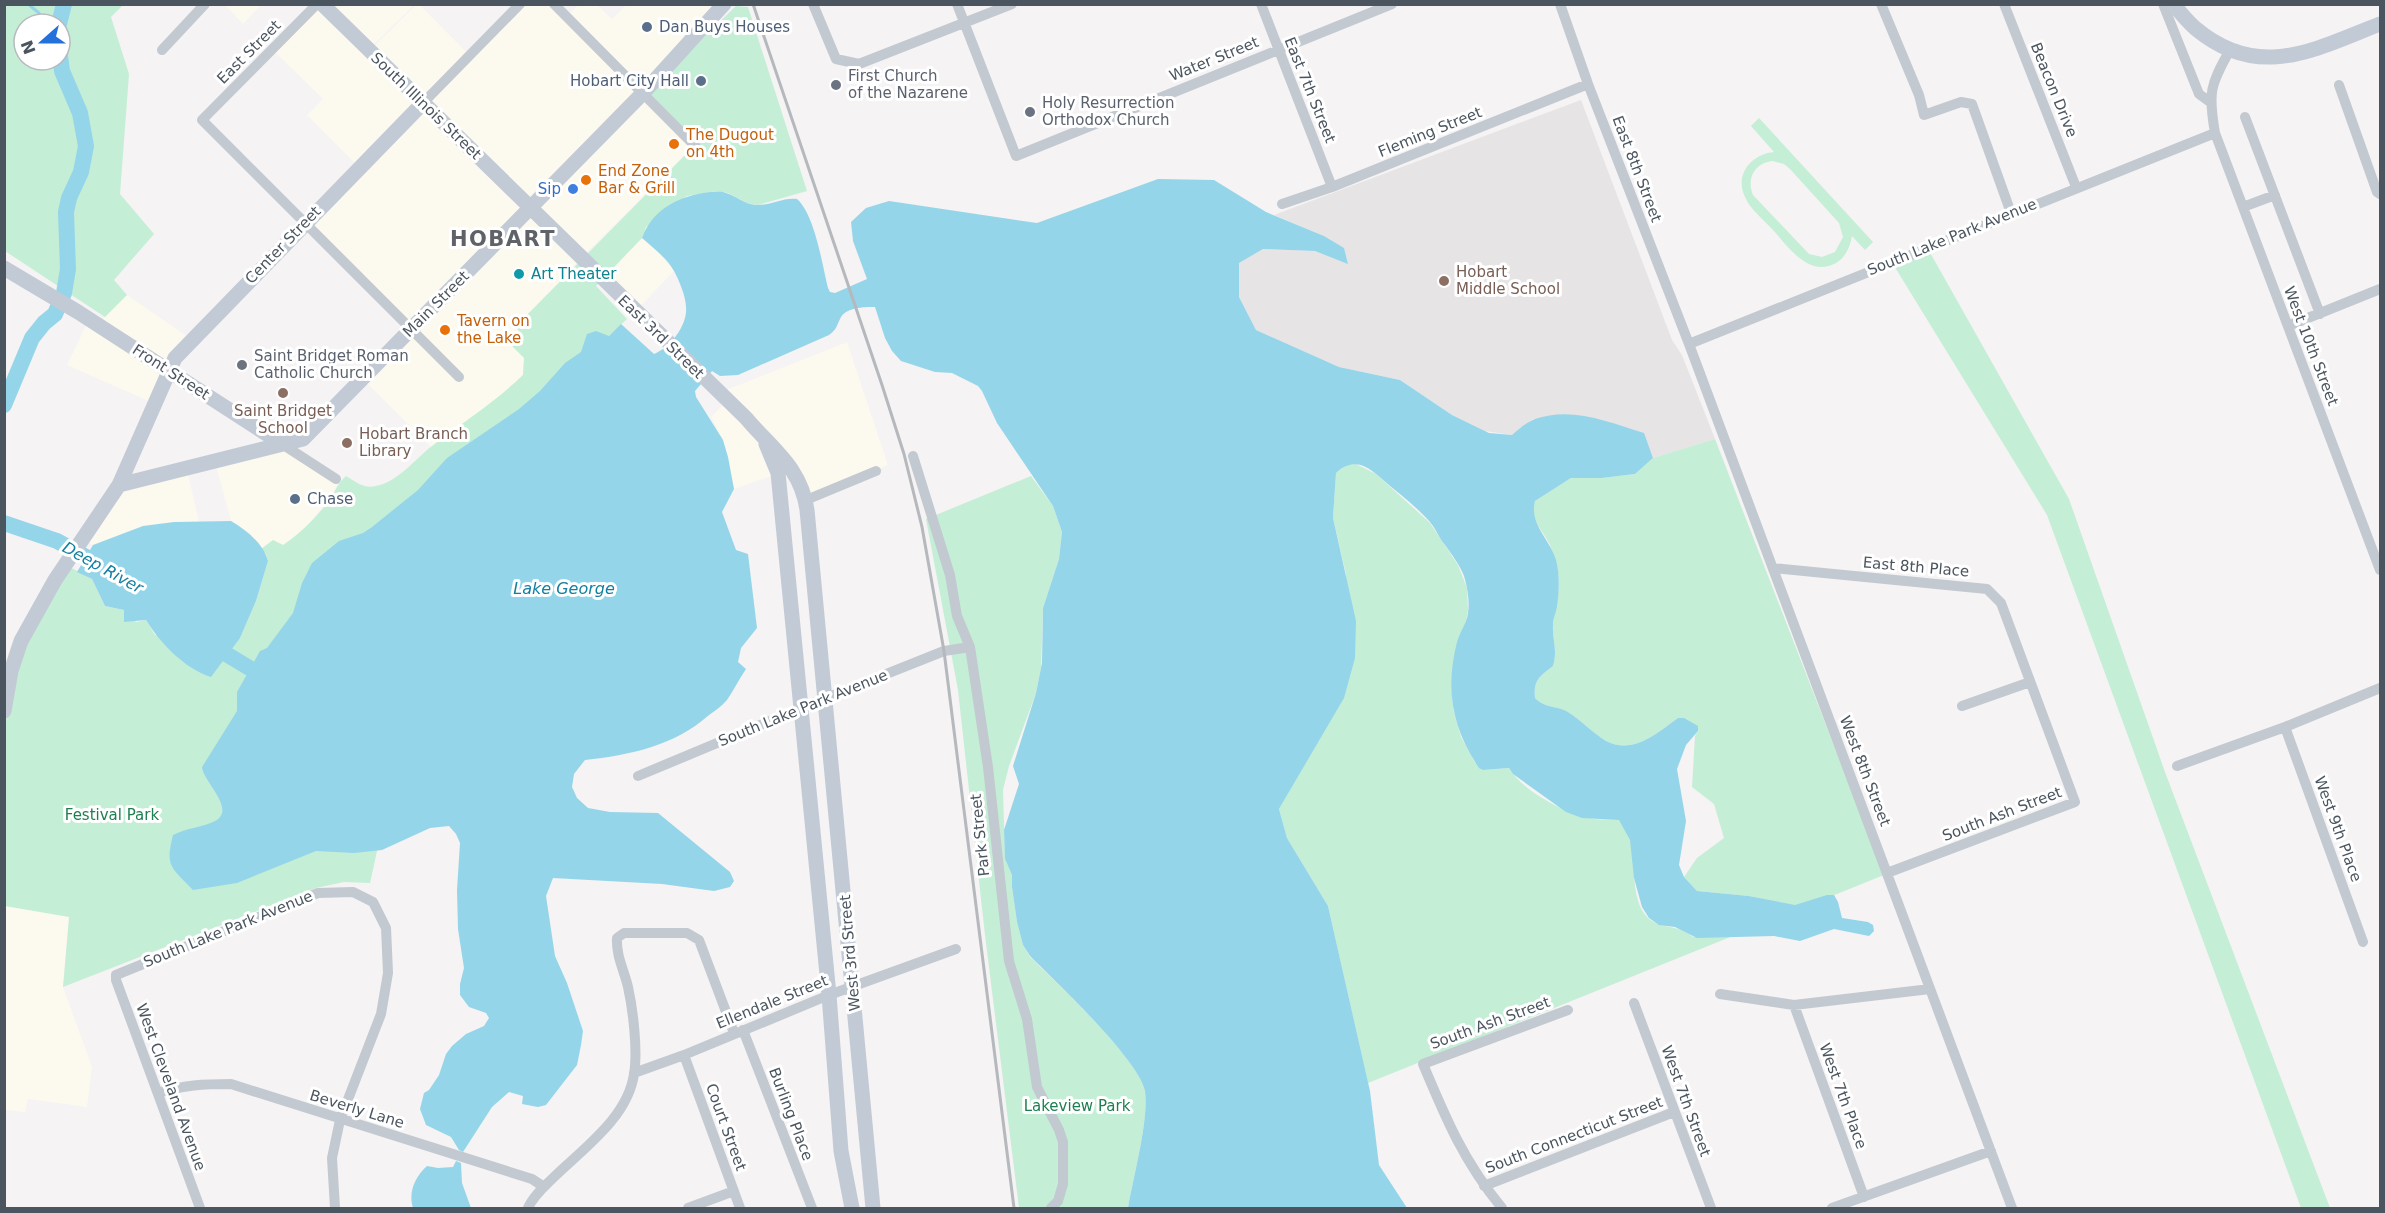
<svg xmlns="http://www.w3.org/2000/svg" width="2385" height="1213" font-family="'DejaVu Sans',sans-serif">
<rect width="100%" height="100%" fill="#f5f3f3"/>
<path fill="#fcf9ef" d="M419,4L469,55L423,101L370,50L416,5Z
M225,5H261L243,24Z
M318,5L421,104L359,167L307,115L323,99L273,50Z
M324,5H414L369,49Z
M521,5H552L567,16L578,5H597L612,19L626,5H722L412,326L307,222Z
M647,92L696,144L582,257L533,208Z
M530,210L580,259L519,331L524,358L523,375L488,407L431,447L363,379Z
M642,238L657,251L674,271L636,311L603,278Z
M127,295L191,339L168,369L98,324Z
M88,321L167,372L153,403L67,365Z
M847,342L888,465L806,498L721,392Z
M726,401L748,422L777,474L734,489L723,440L711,417Z
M282,446L339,482L331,497L301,533L283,545L273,540L261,549L250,533L231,521L215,462Z
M187,470L199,522H174L93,545L83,539L120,486Z
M4,906L70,916L63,987L92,1067L87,1107L28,1099L25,1112L5,1110Z"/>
<path fill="#e6e4e4" d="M1581,100L1672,340L1682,355L1715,439L1653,458L1643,433L1533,419L1512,435L1485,431L1452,415L1400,380L1339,367L1256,330L1239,297L1238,263L1263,249L1315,251L1348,263L1343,248L1324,236L1274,215Z"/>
<path fill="#c5eed6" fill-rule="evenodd" d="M4,5H123L111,17L129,74L120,194L154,234L114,280L127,295L105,317L5,251ZM24,24H60V60H24Z
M736,6L748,7L807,191L758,205L747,203L728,193L716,191L687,196L677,202L646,227L642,238L596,286L627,319L609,336L315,842H379L370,883L344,882L316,888L63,987L69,917L5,906L4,735L10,693L16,666L68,566L92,579L105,606L124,610L136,622L146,620L155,635L240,638L256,601L268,561L266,554L261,549L273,540L283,545C302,532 317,517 330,499C336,490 338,483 346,476C356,482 364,489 376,486C398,482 415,459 432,446C463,422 494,403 523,375L524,358L508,342L519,331L515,327L696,144L647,92Z
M1759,118L1873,242L1865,250L1852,236C1850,247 1846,257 1836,263C1808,278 1788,246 1772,229C1763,219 1750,209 1745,197C1734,174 1752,154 1774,152L1751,126ZM1772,161L1784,164L1790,169L1839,223L1843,237L1835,252L1822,257L1809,254L1753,195C1746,178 1755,163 1772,161Z
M1928,249L2069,499L2165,772L2330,1208H2301L2047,515L1893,264Z
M1715,439L1884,875L1368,1083L1328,906L1287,838L1279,809L1343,698L1346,574L1333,518L1336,473L1347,465L1354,463L1376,474L1430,523L1458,565L1467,588L1468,610L1466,621L1457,643L1452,697L1454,713L1461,737L1474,761L1483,770L1509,768C1523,792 1568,815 1595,819C1603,820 1610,819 1619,820C1644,845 1624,891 1647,917C1660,930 1676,923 1693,937L1782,903L1749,896L1697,891L1684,877L1697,858L1724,838L1714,804L1692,787L1695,736L1698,731L1678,718C1657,733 1634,755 1606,741C1593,733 1582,721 1568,712C1556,705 1546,709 1535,698C1533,680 1540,676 1553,666C1558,649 1552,640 1553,625C1554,608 1561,592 1558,574C1556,565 1553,552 1549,543C1541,528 1530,520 1535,501L1571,478H1602L1635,474L1653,458Z
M1031,476L1053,506L1062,532L1059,559L1043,608L1041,668L1036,693L1009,766L1003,790L1005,859L1012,875V887L1017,922L1023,945L1030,957C1056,982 1139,1060 1145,1091C1149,1120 1133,1178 1128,1208H1019L985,935L958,690L926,519Z"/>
<path fill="#95d5e9" d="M1158,179L1214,180L1266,212L1324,236L1344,248L1348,264L1315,251L1263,249L1239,263V297L1256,330L1339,367L1400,380L1452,415L1489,433L1512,435C1519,429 1527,422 1535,419C1571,406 1609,422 1644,433L1653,458L1635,474L1602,478H1571L1535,501C1529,524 1550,539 1556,560C1560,575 1559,592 1557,606C1556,613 1553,618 1553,625C1552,640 1558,649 1553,666C1540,676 1533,680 1535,698C1546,709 1556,705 1568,712C1582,721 1593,733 1606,741C1634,755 1657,733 1678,718H1684L1698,726V731L1686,745L1677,769L1686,821L1679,865L1684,877L1697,891L1749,896L1795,905L1827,895H1834L1838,902L1842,918L1868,922L1873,925L1874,931L1869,936L1834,929L1800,941L1774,936L1697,938L1675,927L1659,925L1649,918L1642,907L1634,878L1630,840L1619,820L1582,818L1566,812L1513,774L1509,768L1483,770L1479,768C1452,728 1445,690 1457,642C1459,635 1463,628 1466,621C1471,608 1468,589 1464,576C1460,565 1452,555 1445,545C1439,538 1436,529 1430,522C1417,507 1398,493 1382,479C1367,465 1353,457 1336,473L1333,518L1356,621L1355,658L1344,698L1279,809L1287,838L1328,906L1370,1091L1379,1165L1407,1208H1128C1133,1178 1149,1120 1145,1091C1139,1060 1056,982 1030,956L1023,945L1017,922L1012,887V875L1005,859L1004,830L1019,784L1013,766L1036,693L1042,663L1043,608L1059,559L1062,532L1053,506L997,423L982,391L978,386L952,373L935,372L901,361L892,351L885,338L875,307C864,307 845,307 840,319C836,327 837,329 829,335L738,375L720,376L712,371L695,391L696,397L723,440L728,457L734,489L722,512L736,550L748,554L757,628L741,648L738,662L746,669C739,679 734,690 727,700C722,706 715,711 709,715C674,746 630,755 585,760L574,774L572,787L577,798L588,808L610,812L658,813L730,872L734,881L730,887L714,891L662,884L553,878L546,896L555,956L567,983L583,1031L581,1045L577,1065L546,1105L538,1107L522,1104L523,1096L509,1092L492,1107L463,1152L459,1150L451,1137L426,1125L420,1109L424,1093L429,1090L439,1075L446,1054L452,1046L466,1034L484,1026L489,1018L486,1013L469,1007L460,995V984L464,968L458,929L457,890L460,843L456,834L449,826L430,828L382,850L354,853L316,851L237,883L193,890C171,867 165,867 173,835C186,828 204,827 215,821C237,809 203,782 202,767L237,711V692L260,651L267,648L293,613L302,583L312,563L339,541L363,533L372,527L418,490L447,458L519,409L540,391L565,363L581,352L587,334L596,331L609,336L621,324L654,354C670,348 688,325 686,307C686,297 679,280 674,271C667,258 653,248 642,238C652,211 675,198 703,193C711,192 718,190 726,193C736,196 744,204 756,205C770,206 783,197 797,199C815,215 822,264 828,288L830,292L835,293L867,279L853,241L851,222L866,208L889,201L1037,223Z
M231,521C246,530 263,543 268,561L256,601L240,638L211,677C184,668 161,644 146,620L124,622V610L105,606L92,579L77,572L93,545L143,526L174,522Z
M456,1161L461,1163L462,1183L471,1208H413C408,1192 415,1177 427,1166L438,1168L453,1167Z"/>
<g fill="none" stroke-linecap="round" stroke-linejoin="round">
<path stroke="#95d5e9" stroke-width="3" d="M28,4L39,13L38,21L41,24"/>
<path stroke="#95d5e9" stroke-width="16" d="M59,24L64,4
M4,405L32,338L44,323L55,314L64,293L68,269L66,212L69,198L81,172L86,146L80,113L62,71L60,56
M4,523L57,541L106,568
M208,643L251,669"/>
<path stroke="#c2c9d0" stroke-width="10" d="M317,4L202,120L459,377
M554,4L696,147
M813,4L836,59L859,64L1012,4
M957,4L1016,156L1392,4
M1261,4L1332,187
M1560,4L1588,84L1689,344L2012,1208
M1881,4L1919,95L1924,115L1961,102L1972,104L2011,213
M2004,4L2076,187
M2163,4L2199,94L2210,102
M162,50L205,4
M2230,50C2210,85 2208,93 2215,133L2380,570
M2339,85L2377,192L2380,194
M423,103L520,4
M2245,117L2320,314
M1282,204L1332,187L1588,84
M2243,207L2275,195
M2288,326L2380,289
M1689,344L2215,133
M282,444L336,479
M913,456L950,575L957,616L970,647L988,767L1009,961L1027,1019L1037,1087L1059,1130L1063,1142V1184L1058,1201L1051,1208
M806,500L876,471
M1773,568L1987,589L2001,603L2075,802L1887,873
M1962,706L2030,682
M2285,727L2363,942
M2177,766L2285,727L2380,688
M638,776L801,708L944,651L970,647
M1720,994L1794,1005L1930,989
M1634,1003L1711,1208
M1794,1005L1864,1197
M743,1030L812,1208
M684,1055L740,1208
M634,1073L684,1055L829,995L956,949
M158,1093C183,1085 204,1084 231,1084L532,1179L544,1187
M1484,1186L1674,1112
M200,1208L116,980V975L318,893L353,892L373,902L386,928L388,973L381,1014L340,1120L332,1158L335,1208
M528,1208C533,1196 545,1186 554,1177C584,1148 628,1117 634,1074C638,1051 633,1010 628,987C624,970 616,956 617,938L624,933H687L699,940L734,1033
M688,1208L734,1191
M1502,1208C1464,1162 1446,1119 1423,1064L1568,1010
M1832,1208L1991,1151"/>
<path stroke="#c2cad5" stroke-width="15" d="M322,4L746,418C772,449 801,467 807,510L873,1208
M2173,4C2180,12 2187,21 2195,28C2259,82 2315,49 2380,24
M4,268L78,312L282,444
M766,444L778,473L829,995L841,1151L852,1208
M119,485L303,439L644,92L724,4
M4,711L11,671L21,641L55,580L119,485L175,358L423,103"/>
<path stroke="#b5b8bc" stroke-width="3" d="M753,4L882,385L904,454L922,527L944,651L1014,1208"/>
</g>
<g fill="#5c6f8a" stroke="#fff" stroke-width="2">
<circle cx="647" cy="27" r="6"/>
<circle cx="701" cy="81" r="6"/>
<circle cx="295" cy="499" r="6"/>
</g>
<g fill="#6b7280" stroke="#fff" stroke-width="2">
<circle cx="836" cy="85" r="6"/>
<circle cx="1030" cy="112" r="6"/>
<circle cx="242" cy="365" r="6"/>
</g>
<g fill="#e8710a" stroke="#fff" stroke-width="2">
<circle cx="674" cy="144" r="6"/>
<circle cx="586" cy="180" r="6"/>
<circle cx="445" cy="330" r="6"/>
</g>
<circle fill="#3f7fe0" stroke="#fff" stroke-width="2" cx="573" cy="189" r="6"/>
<circle fill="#0f9aa8" stroke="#fff" stroke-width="2" cx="519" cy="274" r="6"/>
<g fill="#8d6e63" stroke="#fff" stroke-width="2">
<circle cx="1444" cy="281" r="6"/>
<circle cx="283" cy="393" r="6"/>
<circle cx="347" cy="443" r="6"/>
</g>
<g text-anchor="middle" stroke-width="6" stroke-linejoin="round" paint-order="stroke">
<g font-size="15" fill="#4e5e75" stroke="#fff" text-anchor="start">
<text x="659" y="32">Dan Buys Houses</text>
<text x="689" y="86" text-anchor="end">Hobart City Hall</text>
<text x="307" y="504">Chase</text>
</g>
<g font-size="15" fill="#4b555f" stroke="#fff">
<text transform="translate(249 52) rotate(-45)" y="5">East Street</text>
<text transform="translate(1214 59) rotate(-22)" y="5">Water Street</text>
<text transform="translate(1310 90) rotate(68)" y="5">East 7th Street</text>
<text transform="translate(2054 90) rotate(68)" y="5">Beacon Drive</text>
<text transform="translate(426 106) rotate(44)" y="5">South Illinois Street</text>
<text transform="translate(1430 132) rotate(-22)" y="5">Fleming Street</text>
<text transform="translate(1637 169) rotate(69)" y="5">East 8th Street</text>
<text transform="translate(1952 237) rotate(-22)" y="5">South Lake Park Avenue</text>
<text transform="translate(283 245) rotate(-46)" y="5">Center Street</text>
<text transform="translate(436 304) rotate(-45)" y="5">Main Street</text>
<text transform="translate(661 337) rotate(44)" y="5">East 3rd Street</text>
<text transform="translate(2311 346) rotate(69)" y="5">West 10th Street</text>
<text transform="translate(171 372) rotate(33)" y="5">Front Street</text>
<text transform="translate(1916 567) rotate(5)" y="5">East 8th Place</text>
<text transform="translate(803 708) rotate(-22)" y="5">South Lake Park Avenue</text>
<text transform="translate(1865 771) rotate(69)" y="5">West 8th Street</text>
<text transform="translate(2002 814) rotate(-21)" y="5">South Ash Street</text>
<text transform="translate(2338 829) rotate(70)" y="5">West 9th Place</text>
<text transform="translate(980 835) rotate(-96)" y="5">Park Street</text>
<text transform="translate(228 929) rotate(-22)" y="5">South Lake Park Avenue</text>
<text transform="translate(850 953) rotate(-95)" y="5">West 3rd Street</text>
<text transform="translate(772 1002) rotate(-22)" y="5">Ellendale Street</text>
<text transform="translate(1490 1023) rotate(-20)" y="5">South Ash Street</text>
<text transform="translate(171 1087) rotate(70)" y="5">West Cleveland Avenue</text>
<text transform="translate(1843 1096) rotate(70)" y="5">West 7th Place</text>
<text transform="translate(1686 1101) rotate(70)" y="5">West 7th Street</text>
<text transform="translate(357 1109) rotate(17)" y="5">Beverly Lane</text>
<text transform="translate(791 1114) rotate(69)" y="5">Burling Place</text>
<text transform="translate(726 1127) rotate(70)" y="5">Court Street</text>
<text transform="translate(1574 1135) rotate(-21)" y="5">South Connecticut Street</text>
</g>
<g font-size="15" fill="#5b616d" stroke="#fff" text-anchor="start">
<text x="848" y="81">First Church<tspan x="848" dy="17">of the Nazarene</tspan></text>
<text x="1042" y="108">Holy Resurrection<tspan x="1042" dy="17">Orthodox Church</tspan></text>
<text x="254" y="361">Saint Bridget Roman<tspan x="254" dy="17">Catholic Church</tspan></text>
</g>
<g font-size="15" fill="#c56008" stroke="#fff" text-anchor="start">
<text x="686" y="140">The Dugout<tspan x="686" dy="17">on 4th</tspan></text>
<text x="598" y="176">End Zone<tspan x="598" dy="17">Bar &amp; Grill</tspan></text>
<text x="457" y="326">Tavern on<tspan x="457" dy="17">the Lake</tspan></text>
</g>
<g font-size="15" fill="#366cbe" stroke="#fff" text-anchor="end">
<text x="561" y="194">Sip</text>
</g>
<g font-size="15" fill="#785e54" stroke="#fff" text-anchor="start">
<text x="1456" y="277">Hobart<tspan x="1456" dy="17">Middle School</tspan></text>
<text x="283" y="416" text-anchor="middle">Saint Bridget<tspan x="283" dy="17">School</tspan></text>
<text x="359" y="439">Hobart Branch<tspan x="359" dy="17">Library</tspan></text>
</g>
<g font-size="15" fill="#0d838f" stroke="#fff" text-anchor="start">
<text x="531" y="279">Art Theater</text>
</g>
<g font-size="15" fill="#1d7f50" stroke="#fff">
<text x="112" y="820">Festival Park</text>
<text x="1077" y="1111">Lakeview Park</text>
</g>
<g font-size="16" font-style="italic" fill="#1480a1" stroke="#fff">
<text transform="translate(103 567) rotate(29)" y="6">Deep River</text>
<text x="564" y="594">Lake George</text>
</g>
<g font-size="21" font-weight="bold" letter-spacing="1.5" fill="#5f6367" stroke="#fff">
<text x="503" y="246">HOBART</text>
</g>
</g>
<rect width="2385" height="1213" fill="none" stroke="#4b555f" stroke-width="12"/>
<g transform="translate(42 42) rotate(249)"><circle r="28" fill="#ffffff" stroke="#b7bbbf" stroke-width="1.5"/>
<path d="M0-4.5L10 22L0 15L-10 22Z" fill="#2571dc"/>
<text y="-9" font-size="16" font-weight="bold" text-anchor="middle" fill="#4b555f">N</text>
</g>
</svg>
